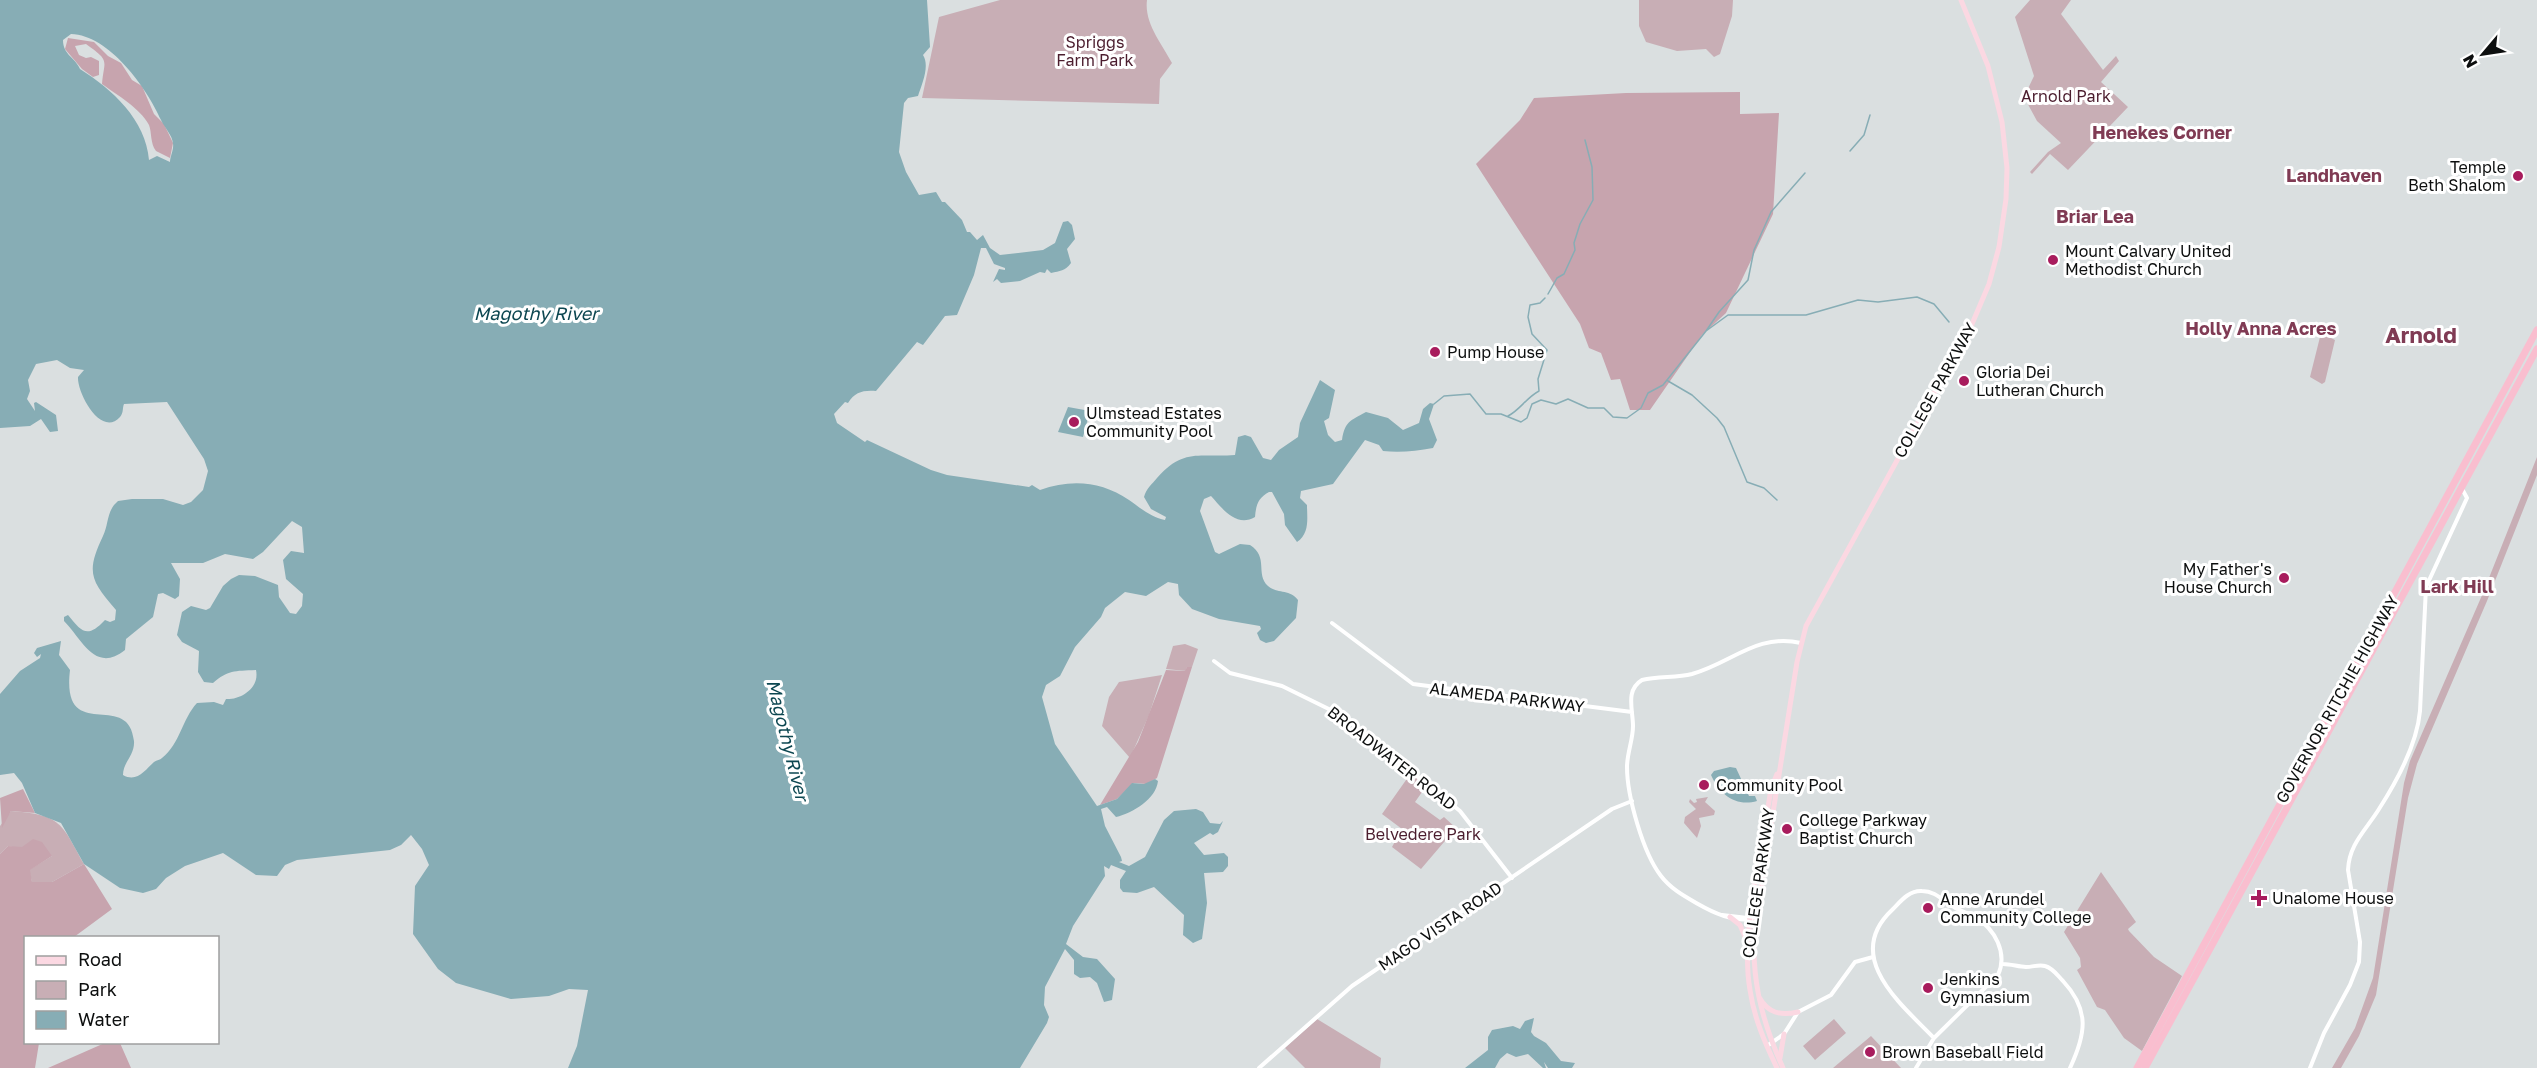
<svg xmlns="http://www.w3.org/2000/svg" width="2537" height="1068" font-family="'Golos Text',sans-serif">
<rect width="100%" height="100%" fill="#dadfe0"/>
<path fill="#c8aeb5" d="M1000,0H1147C1144,23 1162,44 1172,63L1160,79L1159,104L922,98L939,17Z
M1639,0H1733L1732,16L1720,54L1714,57L1706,49L1677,51L1646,42L1639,26Z
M2030,0H2071L2061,14L2103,70L2116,56L2119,61L2101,82L2128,107L2068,170L2050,154L2032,174L2030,172L2048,152L2061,143L2037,121L2024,97L2034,76L2015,17Z
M2321,333L2335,340L2325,382L2322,384L2310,377Z
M2537,457V475L2487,601L2417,764L2408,798L2376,995L2359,1036L2341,1068H2332L2355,1028L2373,978L2404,783L2410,761L2483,593Z
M1185,644L1198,649L1192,667H1187L1186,671L1166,669L1173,646Z
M1162,675L1149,715L1130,758L1102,726L1109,697L1119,682Z
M1411,773L1427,785L1415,802L1440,820L1444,817L1456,828L1421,869L1392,847L1402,829L1382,814Z
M1708,797L1705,802L1715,811L1714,815L1699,818L1701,826L1697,838L1684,823L1685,817L1696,809L1689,802L1690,799L1694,803L1697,802L1696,799Z
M11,811C62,815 61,823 84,864L52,882H32L29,870L52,856L8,846L0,854V826Z
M2101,872L2136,922L2128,929L2129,931L2154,957L2182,976L2142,1051L2124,1038L2105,1010L2097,1007L2077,970L2081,967L2080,958L2064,932Z
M1317,1019L1381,1058L1380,1068H1305L1285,1048Z
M1834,1019L1846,1033L1815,1060L1803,1046Z
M1871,1036L1901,1068H1833Z"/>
<path fill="#c7a4ae" d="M68,38L94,42L108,56L121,63L132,80L142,86L154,114L164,124L173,143L170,158L156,151C150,143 152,133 149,125C140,108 117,95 102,84C104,59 111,62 86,44L75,46L79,55L86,58L91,57L99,61V75L93,77L82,69L65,49Z
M1740,92V114L1779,113L1773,214L1726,313L1702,335L1650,410H1630L1620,379L1611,380L1601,353L1589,348L1580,324L1476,164L1520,120L1534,98L1626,93Z
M1187,667H1192L1157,778L1146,784L1134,783L1117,799L1100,805L1138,742L1166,670L1185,671Z
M23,789L35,813L11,811L2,828L0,798Z
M33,839L42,842L52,856L30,870L32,882H52L84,864L112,909L74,937L26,938V1042L39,1043L35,1068H0V854L8,846L22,847Z
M107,1042L120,1043L131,1068H48Z"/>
<path fill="#87adb5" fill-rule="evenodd" d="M0,0H927L930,47L923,55C930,66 922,84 918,96L908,98L904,103L899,152L906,172L919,195L936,192L942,202H945L962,220L967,232H970L977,240L983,235L990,248L1000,255L1043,250L1055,243L1063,222L1068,221L1072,225L1075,239L1067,249L1071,263C1065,271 1060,271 1051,273L1047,269L1045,273L1040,272L1020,281L1001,283L997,279L993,282L999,269L1005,270V268L994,264L986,248H981L974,275L957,315L945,316L923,345L917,342L876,391C863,390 855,392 848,403L845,402L834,414L837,423L865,442L867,440L931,470L947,475L1029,487L1032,485L1040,490C1071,479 1101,481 1129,500C1139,507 1152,518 1165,520L1166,517L1151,509L1144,497C1146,489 1152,484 1157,478C1184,447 1200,458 1235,455L1238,437L1245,435L1251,437L1263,458L1271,460L1279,450L1298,437L1300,423L1320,380L1335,390L1329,418L1324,421L1328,435L1335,442L1342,440C1345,421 1350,421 1366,412L1388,418L1403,430L1419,423L1423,409L1430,403L1434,404L1429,419L1437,440L1433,448C1416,451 1400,453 1383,451L1379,445L1365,440L1333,484L1301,491L1300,498L1307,505C1307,518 1310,533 1297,542L1285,525L1284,514L1272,492H1269C1258,498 1256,505 1255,517C1236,528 1222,508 1211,496L1204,499L1200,511L1215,552L1219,554L1240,544L1250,545C1269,557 1255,574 1268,586C1277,594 1290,589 1298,600L1296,618L1274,641L1266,643L1260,640L1257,633L1261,629L1260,626L1219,619L1192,609L1179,595L1178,584L1168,582L1146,596L1125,592L1105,608L1101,617L1075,647L1060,676L1046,685L1042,697L1055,744L1097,806L1117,799L1132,783L1144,784L1155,779L1158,781C1156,799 1133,813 1116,817L1107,807L1101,809L1105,826L1121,857L1122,861L1119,862L1129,866L1145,857L1164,820L1174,811L1196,809L1203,812L1210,823L1220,824L1223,821L1218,832L1213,835L1210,833L1194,843L1204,855L1224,853L1228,857V866L1223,872L1204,873L1207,903L1202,939L1193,943L1183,935L1184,915L1154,887L1137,893L1123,892L1120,888V880L1126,871L1111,865L1109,869L1104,866L1105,876L1073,926L1066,944L1083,957L1097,959L1115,979L1112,1000L1104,1002L1097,983L1090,977L1080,978L1074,974V960L1065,949L1045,987L1044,1005L1049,1017L1047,1023L1020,1068H568L577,1046L588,990L569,989L549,996L511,999L456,983L438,969L413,934L415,886L429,865L422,849L411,835L401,845L390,850L297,860L285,865L277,876L256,875L223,853L185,866L166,878L156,889L143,893L120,888L84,864L61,823L35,813L22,783L14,773L0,775V694L20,671L40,658L41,654L37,657L34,653L37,648L61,641L59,655L70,670C61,746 129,688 134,741C135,755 123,762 123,775C137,783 145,770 154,762C157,760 160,760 162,758C180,744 182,719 197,703L214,702L223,705L226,699C239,700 260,689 256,670C234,671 228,670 213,683L204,682L198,672L199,651L182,642L177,635L182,612L191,606L206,610L210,608L223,586L231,579L239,575L255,576L278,585L279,597L290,613L296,614L302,606L303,594L286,579L283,560L291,551L304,553L302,527L292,521L263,552L253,559L225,554L203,563H171L180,579L179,596L175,599L163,593L158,594L153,617L126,639L125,650C95,674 82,639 64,621V617L68,615C82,632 87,639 105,620L110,622L115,620L116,610C90,580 86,572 103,536C108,526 107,514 114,505L118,501L132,499H163L183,505L191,502L203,490L208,471L204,459L167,402L124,404C122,409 124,412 120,417C101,438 77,393 78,377L84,370L70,368L57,360L36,364L28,380L30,391L27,399L35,411L34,403L36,402L56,415L58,431L50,432L41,419L30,426L0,428ZM71,34C109,35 147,88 161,120C164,127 173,136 173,144C174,149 170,157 170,162L157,156L149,160C146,120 112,89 80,69C75,57 63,55 63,40Z
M1068,407L1090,411L1083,437L1058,432Z
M1730,767L1736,768L1749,796H1755L1757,801C1736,807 1720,795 1711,775L1714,771Z
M1534,1018L1531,1032L1534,1036L1546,1043L1561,1061L1575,1063L1572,1068H1548L1544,1062L1546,1068H1543L1528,1054L1516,1057L1507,1053L1500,1059L1495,1068H1465L1488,1050V1037L1492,1030L1513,1026L1520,1029L1525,1021Z"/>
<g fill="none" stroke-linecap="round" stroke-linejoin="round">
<path stroke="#87adb5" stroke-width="1.5" d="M1850,151L1864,135L1870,115
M1548,294L1557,278L1564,274L1575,250L1574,243L1580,224L1593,200L1592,167L1585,140
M1706,331L1719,312L1748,280L1754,250L1771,212L1805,173
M1668,381L1692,395L1717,418L1724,427L1747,482L1764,488L1777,500
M1434,404L1444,396L1470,394L1486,414H1501L1521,422L1527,418L1532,404L1541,400L1556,404L1568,399L1588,408H1604L1613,417L1627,418L1641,408L1648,393L1663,385L1706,331L1728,315H1806L1858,300L1878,302L1917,297L1934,304L1949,322
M1508,416C1520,410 1526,398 1539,391L1538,379L1547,350L1532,334L1528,317L1530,305L1540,303L1545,298"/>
<path stroke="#fff" stroke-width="4" d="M1332,623L1413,684L1632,712
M1214,661L1230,673L1282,686L1343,716L1460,811L1512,878
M1722,915L1756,919
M1750,919C1733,922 1712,912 1698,904C1684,896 1671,889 1661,876C1643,853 1627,796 1627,767C1627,753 1633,740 1633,726C1633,710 1625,690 1642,680C1659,676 1676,678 1692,674C1732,663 1756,633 1801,643
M2003,964C2011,964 2019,967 2026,967C2033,967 2039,964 2045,966C2053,968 2058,976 2063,981C2090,1010 2086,1034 2070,1068
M1767,1046L1784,1034L1798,1012L1831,995L1855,962L1873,957
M1259,1068L1352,986L1612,809L1632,801
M1916,1068L1934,1038L1998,975C2008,953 1995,929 1975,917C1968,913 1960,911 1954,907C1943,901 1936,891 1922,891C1909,890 1900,902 1892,910C1842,957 1902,1005 1934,1038
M2310,1068L2324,1033L2350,985L2359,962L2360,942L2348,870C2349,844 2366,830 2379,809C2397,781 2417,744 2420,711L2426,587L2467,498L2461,487"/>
<path stroke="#fbd8e2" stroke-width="5" d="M1730,917L1740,925L1746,939
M1759,997C1768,1013 1780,1016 1798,1012
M1780,1058L1784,1034
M1777,1068C1765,1043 1754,1018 1750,990C1740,933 1762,848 1771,789L1777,774
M1783,1068C1761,1019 1749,973 1756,919L1797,662L1806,626L1972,324L1989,284L1999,247L2006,199L2007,168L2002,122L1988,66L1961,0"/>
<path stroke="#f9becf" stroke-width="7" d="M2137,1068L2537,330
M2145,1068L2537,349"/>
</g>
<g fill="#a81c5d" stroke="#fff" stroke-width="2">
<circle cx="2518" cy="176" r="6"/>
<circle cx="2053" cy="260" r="6"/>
<circle cx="1435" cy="352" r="6"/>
<circle cx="1964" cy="381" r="6"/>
<circle cx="1074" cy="422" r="6"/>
<circle cx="2284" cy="578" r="6"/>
<circle cx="1704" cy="785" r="6"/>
<circle cx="1787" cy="829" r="6"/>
<path d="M2256 889h6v6h6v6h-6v6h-6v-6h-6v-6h6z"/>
<circle cx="1928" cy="908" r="6"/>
<circle cx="1928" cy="988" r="6"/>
<circle cx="1870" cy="1052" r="6"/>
</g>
<g text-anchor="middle" stroke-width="6" stroke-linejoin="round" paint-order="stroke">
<g font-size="16" fill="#4b1d2e" stroke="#fff">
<text x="1095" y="48">Spriggs<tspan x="1095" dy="18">Farm Park</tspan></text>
<text x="2066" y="102">Arnold Park</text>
<text x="1423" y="840">Belvedere Park</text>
</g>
<g font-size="16" fill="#0d0f0f" stroke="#fff" text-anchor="start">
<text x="2506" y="173" text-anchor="end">Temple<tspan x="2506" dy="18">Beth Shalom</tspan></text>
<text x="2065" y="257">Mount Calvary United<tspan x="2065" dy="18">Methodist Church</tspan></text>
<text x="1447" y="358">Pump House</text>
<text x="1976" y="378">Gloria Dei<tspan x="1976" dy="18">Lutheran Church</tspan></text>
<text x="1086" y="419">Ulmstead Estates<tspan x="1086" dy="18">Community Pool</tspan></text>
<text x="2272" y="575" text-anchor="end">My Father's<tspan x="2272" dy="18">House Church</tspan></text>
<text x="1716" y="791">Community Pool</text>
<text x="1799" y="826">College Parkway<tspan x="1799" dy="18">Baptist Church</tspan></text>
<text x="2272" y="904">Unalome House</text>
<text x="1940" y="905">Anne Arundel<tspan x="1940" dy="18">Community College</tspan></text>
<text x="1940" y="985">Jenkins<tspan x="1940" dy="18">Gymnasium</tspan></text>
<text x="1882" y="1058">Brown Baseball Field</text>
</g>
<g font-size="16" fill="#0d0f0f" stroke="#fff">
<text transform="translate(1935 390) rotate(-61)" y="6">COLLEGE PARKWAY</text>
<text transform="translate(1507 697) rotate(7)" y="6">ALAMEDA PARKWAY</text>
<text transform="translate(2337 699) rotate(-61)" y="6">GOVERNOR RITCHIE HIGHWAY</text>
<text transform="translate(1392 758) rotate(38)" y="6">BROADWATER ROAD</text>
<text transform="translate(1758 883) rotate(-82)" y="6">COLLEGE PARKWAY</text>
<text transform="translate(1440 926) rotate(-34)" y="6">MAGO VISTA ROAD</text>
</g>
<g font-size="18" font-weight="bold" fill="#803b54" stroke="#fff">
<text x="2162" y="139">Henekes Corner</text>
<text x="2334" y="182">Landhaven</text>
<text x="2095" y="223">Briar Lea</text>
<text x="2261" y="335">Holly Anna Acres</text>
<text x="2457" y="593">Lark Hill</text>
</g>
<g font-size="18" font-style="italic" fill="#0d4751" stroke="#fff">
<text x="536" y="320">Magothy River</text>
<text transform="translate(787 740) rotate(76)" y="6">Magothy River</text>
</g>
<g font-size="22" font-weight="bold" fill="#803b54" stroke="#fff">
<text x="2421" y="343">Arnold</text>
</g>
</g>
<rect x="24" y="936" width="195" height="108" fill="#ffffff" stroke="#9e9f9f" stroke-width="1.5"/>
<rect x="36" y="956" width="30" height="9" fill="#fbd8e2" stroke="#9e9f9f" stroke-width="1.5"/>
<text x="78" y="966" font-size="18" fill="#0d0f0f">Road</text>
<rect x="36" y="981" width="30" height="18" fill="#c8aeb5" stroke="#9e9f9f" stroke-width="1.5"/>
<text x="78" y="996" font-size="18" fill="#0d0f0f">Park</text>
<rect x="36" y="1011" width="30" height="18" fill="#87adb5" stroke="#9e9f9f" stroke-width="1.5"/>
<text x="78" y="1026" font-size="18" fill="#0d0f0f">Water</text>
<g transform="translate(2483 54) rotate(241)" stroke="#ffffff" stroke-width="4.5" paint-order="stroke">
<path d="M0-4.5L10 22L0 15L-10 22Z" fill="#0d0f0f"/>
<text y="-9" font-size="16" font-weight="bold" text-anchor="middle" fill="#0d0f0f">N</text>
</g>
</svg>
